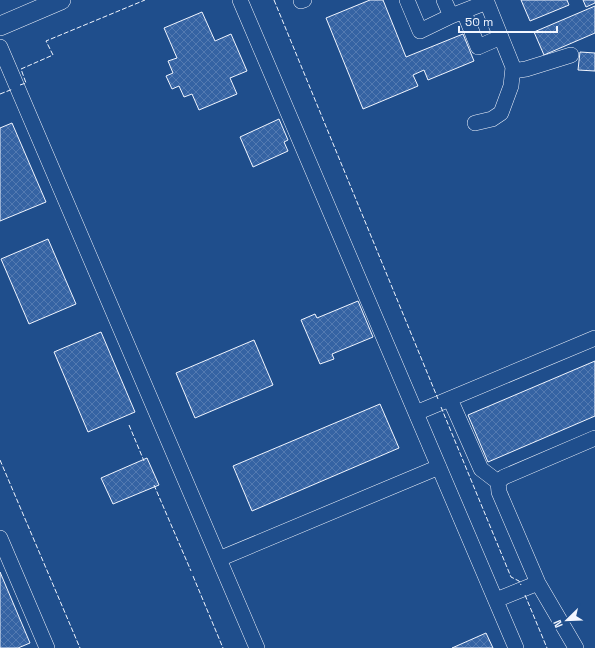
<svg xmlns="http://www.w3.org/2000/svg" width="595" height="648" font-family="'Space Grotesk',sans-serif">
<defs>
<pattern id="building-cross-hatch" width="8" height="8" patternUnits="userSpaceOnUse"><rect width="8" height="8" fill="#3563a3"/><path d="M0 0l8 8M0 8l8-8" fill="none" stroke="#537ab1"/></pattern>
</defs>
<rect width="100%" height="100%" fill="#1f4e8c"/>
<path fill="url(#building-cross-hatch)" stroke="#f2f6ff" d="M370,0H383L406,57L463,34L474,61L428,80L424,70L413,75L418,86L363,109L326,18Z
M521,0H567L569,5L530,21Z
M583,0H595V3L586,7Z
M595,6V33L544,55L534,32Z
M202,12L215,41L231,34L247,71L230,78L237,94L199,110L192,94L184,97L179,86L172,89L166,76L173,73L168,61L177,58L164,28Z
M580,52L595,53V71L578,70Z
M279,119L288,140L284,142L288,151L253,167L240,137Z
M12,123L46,202L0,221V128Z
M48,239L76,304L29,324L1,259Z
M358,301L373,337L332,354L334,359L320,364L301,320L315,314L317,318Z
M101,332L135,412L88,432L54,352Z
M254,340L273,385L195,418L176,373Z
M595,361V416L488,462L468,415Z
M380,404L399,448L252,511L233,466Z
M147,458L159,485L113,504L101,478Z
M0,572L30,643L18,648H0Z
M486,633L493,648H452Z"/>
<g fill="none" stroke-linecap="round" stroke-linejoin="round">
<defs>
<path id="minor" d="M240,0L516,648
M301,0V1L304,0
M407,0L420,31L451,16
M444,0L451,16L487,2
M464,12L478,47L501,37
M0,47L257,648
M513,71L526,69L571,55
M475,123L492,119L501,113L511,86L513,67L486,0
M450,399L481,469L498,482
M416,413L595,338
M0,538L47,648
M219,559L439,467
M496,600L538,583
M576,648L538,583L499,492L498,482L504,477L595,438"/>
<path id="major" d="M0,26L61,0"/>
</defs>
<use href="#minor" stroke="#f2f6ff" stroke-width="16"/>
<use href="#major" stroke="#f2f6ff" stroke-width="20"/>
<use href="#minor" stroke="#1f4e8c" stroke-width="15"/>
<use href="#major" stroke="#1f4e8c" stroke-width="19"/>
<path stroke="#f2f6ff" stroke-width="1" stroke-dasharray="5 2" stroke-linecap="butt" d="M274,0L438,399
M20,85L26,83L21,69L53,55L46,41L145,0
M0,94L13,89
M441,407L511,577L519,581L521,585
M129,425L144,461
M0,460L80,648
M154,485L191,571
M193,576L223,648
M525,595L547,648"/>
</g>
<g transform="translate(567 620) rotate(247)" stroke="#1f4e8c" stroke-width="3" paint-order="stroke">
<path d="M0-3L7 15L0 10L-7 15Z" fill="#f2f6ff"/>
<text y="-6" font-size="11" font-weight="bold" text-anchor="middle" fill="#f2f6ff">N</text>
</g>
<path d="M459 26v6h98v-6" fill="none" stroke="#f2f6ff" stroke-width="2"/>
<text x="465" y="26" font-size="12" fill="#f2f6ff" stroke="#1f4e8c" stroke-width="3" paint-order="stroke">50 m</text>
</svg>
